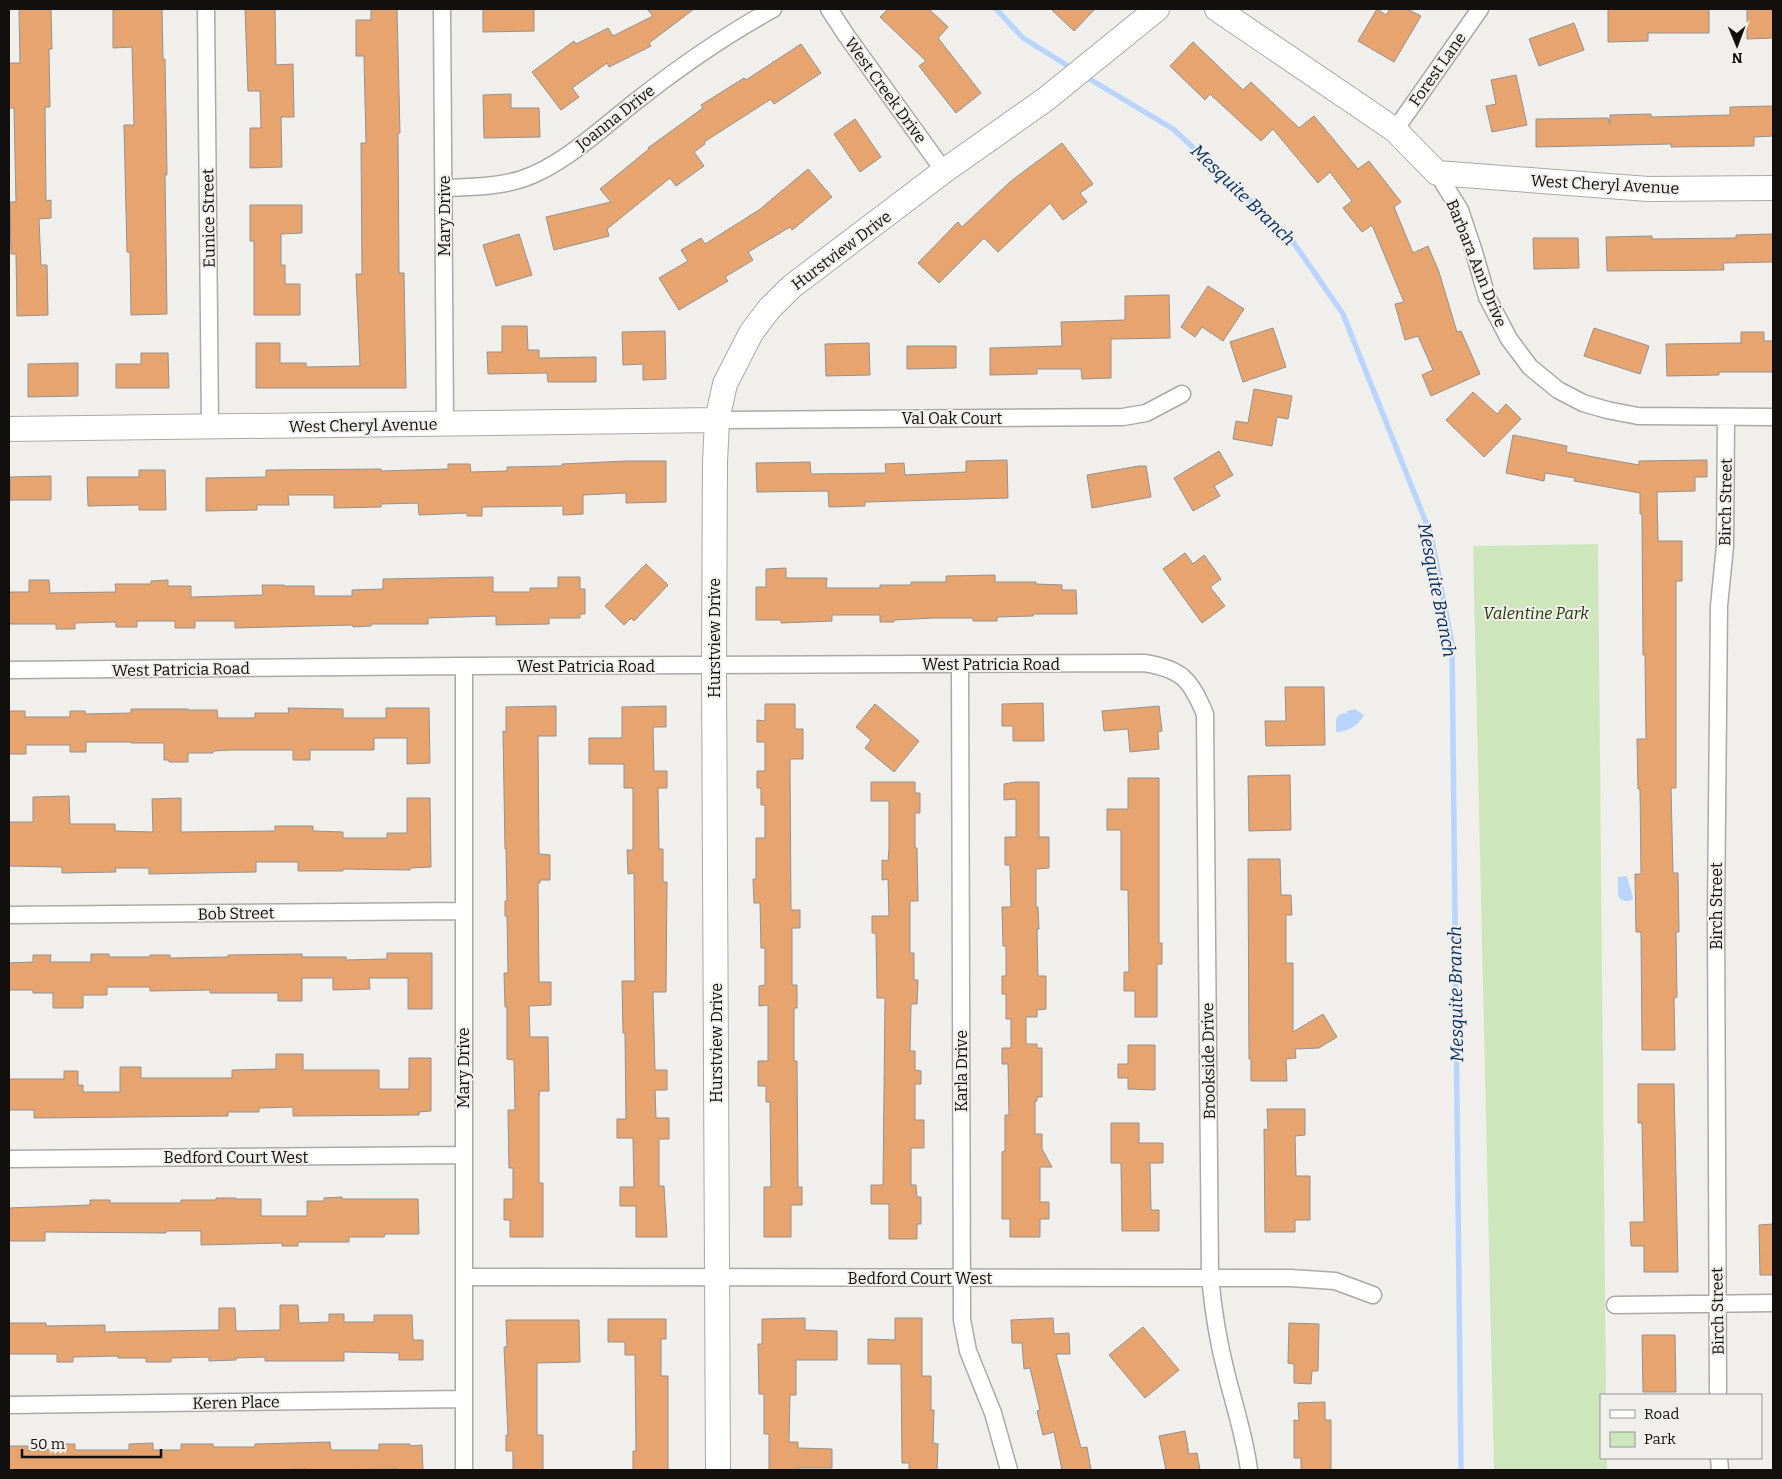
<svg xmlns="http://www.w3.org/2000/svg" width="1782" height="1479" font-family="Bitter,serif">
<rect width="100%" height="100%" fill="#f1efeb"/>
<path fill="#cde6bb" d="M1598,544L1606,1395H1601V1458H1607V1470H1494L1473,546Z"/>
<path fill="#b9d5fd" d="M1355,709L1364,715C1358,726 1348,732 1336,732V719L1340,714L1347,713V711Z
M1627,876C1628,884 1633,894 1633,899C1628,903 1621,901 1618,896V877Z"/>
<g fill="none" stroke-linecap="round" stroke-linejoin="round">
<path stroke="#b9d5fd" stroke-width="5.5" d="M996,9L1023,38L1073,69
M1083,75L1173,129L1289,236L1343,314L1431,535L1452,644L1461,1470"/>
</g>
<path fill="#e7a46f" stroke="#95918e" d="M19,9H51L52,49H49L50,107H45L46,201L51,200V218L39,219L41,265H47L48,315L17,316L16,254H11L10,202H16L14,108H9V63H20Z
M127,9H162L163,59H165L166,115L167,175H165L167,314L131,315L130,252H127L124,125H134L132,47L113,48V10Z
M245,9H275L276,65L293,64L294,117H281L282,167L250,168V128H261L260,91H248Z
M371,9H397L400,133H398L399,273H404L406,388H256V343H280V363H306V367L360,366L356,274H362L361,143H366L364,56H356V20H371Z
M483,9H534V31L483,32Z
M647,9H694L649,43L651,46L609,67L607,63L572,88L579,97L561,110L532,72L574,41L576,44L608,28L613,36L653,16Z
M888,9H929L948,27L938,38L981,93L956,113L919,66L926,61L880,17Z
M1051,9H1095L1074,31Z
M1377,9L1386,15L1390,9H1407L1421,16L1394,62L1358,41Z
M1608,9H1709V33H1648V41L1608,42Z
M1747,9H1773V38L1747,39Z
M1574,23L1584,50L1539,66L1529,39Z
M1193,42L1243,90L1251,82L1299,128L1314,116L1358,169L1369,161L1401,202L1394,207L1413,253L1428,246L1439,272L1457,332L1461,331L1480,374L1431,396L1422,375L1433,370L1418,336L1405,340L1395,304L1404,302L1372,225L1362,232L1343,208L1352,201L1330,172L1318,183L1273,129L1261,141L1210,94L1205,100L1170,66Z
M801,44L821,73L774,104L771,99L704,142L705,144L694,152L704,166L676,186L670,178L607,229L609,236L554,250L546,217L611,202L600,189L649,149L648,148L703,108L701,105L744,78L746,80Z
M1516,75L1527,125L1492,132L1486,106L1496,104L1491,80Z
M511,94V108H539L540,137L484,138L483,95Z
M1773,106V136L1754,137V146L1671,147V144L1536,147V119L1608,118L1610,124V115L1651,114V117L1730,115V107Z
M855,119L881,157L860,172L834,134Z
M1062,143L1093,184L1080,193L1087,202L1063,220L1050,203L998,252L984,238L939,283L918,263L958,222L962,227L1011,181Z
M808,169L832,197L792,230L790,227L748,252L753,260L725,277L728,281L679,310L659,278L688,261L681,250L701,238L705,244L759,210Z
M250,205H302V233L281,234V265H285V284H300V315H254V241H250Z
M519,234L532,275L496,286L483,245Z
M1773,234V262L1723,263L1724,270L1607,271L1606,237L1652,236V239L1736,238V235Z
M1533,238H1578L1579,268L1534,269Z
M1208,286L1244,309L1223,341L1202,327L1195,337L1181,327Z
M1169,295L1170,338L1111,339V378L1082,379L1081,369H1037V374L990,375V348L1062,346L1061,322L1125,320V296Z
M502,326H527L528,350H539V358L596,357V382H548L547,373L488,374L487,352H502Z
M1273,328L1286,367L1243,382L1230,342Z
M1594,328L1649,346L1640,374L1584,356Z
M665,331L666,379L643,380V364L623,365L622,332Z
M1741,332H1764V341H1773V372H1719V375L1667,376L1666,344L1741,343Z
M869,343L870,375L826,376L825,344Z
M907,346H956V368L907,369Z
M141,353H168L169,388H116V364H141Z
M78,363V396L28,397V364Z
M1254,389L1292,396L1288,419L1277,417L1272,446L1233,439L1236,421L1248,423Z
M1473,392L1497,414L1506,404L1521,419L1484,457L1446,420Z
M1513,435L1567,446L1566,452L1639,465V461L1707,460V477H1695V491L1657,492L1658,541H1682V581H1676V788H1671L1673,873H1678L1679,932H1676L1677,997L1674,998L1675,1050H1642L1641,932H1636L1635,874H1641L1640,789H1638L1637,739H1646L1645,655H1643L1642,514H1640V493L1574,481L1575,478L1545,473L1544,481L1506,473Z
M1219,451L1233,475L1214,486L1220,496L1193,511L1174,478Z
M1007,460L1008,498L865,502V506L829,507L828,491L757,492L756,463L810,462L811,474L886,473L885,464L904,463L905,475L966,472V461Z
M626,461H666V502L626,503V493L583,495V514L563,515V506L482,507V516H467V513L419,515L418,503L381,504V507L334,508V495H288L289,505H257V510L206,511V478L266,477V470L381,469V471L448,469V464H470L471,472L507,471V467L562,466V464Z
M1139,466H1146L1151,497L1092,508L1087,475Z
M139,470H165L166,510H139V505L88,506L87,477H139Z
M51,476V500H10V477Z
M1185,553L1193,564L1204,555L1221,579L1210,587L1225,606L1202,623L1163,569Z
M646,564L668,585L634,621L631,618L624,625L605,606Z
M786,568V578H827L826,588H880V585H911V582H946V576L995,575V582H1036V584L1062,585V590H1076L1077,614H1033V616L997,617V621H973V618H934L894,620V622H880V615H832V621L781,623V620H756V587H766V569Z
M493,577V592H530V588H558V577H580V589H585V614H580V618H549V624L496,625V616L428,618V624H371V626L353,627V625L235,628V621H195V628H175V621H137V627H116V622L75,623V629H56V624H9V592H29V580H49L50,593L116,592L115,584H151V581L168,580V586H191V597L263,595L262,585H284V586H314V596H352V590L383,589V579Z
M1285,687H1324L1325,745L1266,746L1265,721H1286Z
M1043,703L1044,741H1013V726H1002V704Z
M765,704H795V729H803V759H790L791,910H800V928H792V985H797V1008H794V1061H797L798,1187H802V1205H791V1237H764V1187H771L770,1102H766V1086H758V1061H768V1005L759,1006V986L765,985V948H761L760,903H754L753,879H756V838H765V805H761V788H757V771H765V742H757V720L765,721Z
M875,704L919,741L894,772L865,748L871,740L856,727Z
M556,706V736H538L539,854L550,855V880H540V883H538L539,982H551V1005L529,1006L530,1037H548L549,1091H540L539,1096V1183H543V1237H510V1220H504V1199H513V1168H509L508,1110H515L514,1060L507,1059V1007H505L504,973H508L507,916H505V901H507L506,849H505L503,731L506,732V707Z
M666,706V727H653L654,771H667V788H658L659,849H663V882H667L666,992H653L655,1070H667V1090H655L656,1118H669V1139H659V1186H664L667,1237H636V1206H620V1187H634L633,1138H617V1119H626L625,1033H623L622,981H635L634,873L628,874L627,850H633V788H624V764H589V738H622V707Z
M1159,706L1162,731L1158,732L1159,749L1130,752L1128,729L1104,731L1102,711Z
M288,708L343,709V718H386V708H429L430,763L407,764V738H374V750H310V760H293V750H231L213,751V753H188V762H169V760H164V743H131V742H86V752H70V745H26V754H9V711H25V717H70V711H85L86,714L131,713V709H188V710H217L218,718H255V713H289Z
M1290,775L1291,830L1249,831L1248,776Z
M1128,778H1159V943H1162V964H1157V1017H1135V991H1124V972H1129L1128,890H1121V830H1107V809H1128Z
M871,782H915V793H920V813H915V848H917L918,901H910V953H914V980H918L917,1004H911L910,1051H915V1070L921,1071V1084H915V1120H924V1148H911V1185H916L917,1197H921V1224H917V1239H889V1204H871V1185H883L885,998H877L876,933H872V916H889L888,879L882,880V860L888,861L889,848V801H871Z
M1016,782H1039V837H1049V868L1036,869V907H1038L1039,929H1037L1038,976H1046V1009L1037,1010V1017H1026V1044H1037V1048H1042V1097H1037V1101H1035V1134H1042V1149L1052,1167H1040V1202H1049V1219H1040V1237H1010V1219H1002V1152L1005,1151V1115H1009L1008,1064H1002V1048H1011V1019H1006V994H1002V976H1006V946H1003L1002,907H1011L1010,865H1005V837H1016V799L1004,800V784Z
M69,796L70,824H115V831L153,832L152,799L181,798V832L275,831V826H313V831L343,832V838H387V833H407V798H430L431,867L410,868V870L343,869V871H298V862H256V872L149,874V868H115L116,872L62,873V867L9,866V822H33V797Z
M1248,859H1280L1281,895H1291L1292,915H1286V963H1293V1032L1323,1014L1337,1037L1319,1048L1295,1049L1296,1058L1286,1059L1287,1081H1251V1059H1249Z
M387,953H432V1009H408V978H369L370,989L333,990V978H302V1001H278V993H210V990L150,991V987H107V995H83V1008H53V993H33V990H9V963L33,962V955H51L50,962H91V954H109V957H150V955H170V958L228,957V955L302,954V957H346V960L387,959Z
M1128,1045H1155V1090L1128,1089V1078H1118V1064H1128Z
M276,1054H303V1070H379V1089H409V1058H431V1111L419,1112V1115L293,1116V1107L259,1108V1112H228V1116L34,1118V1110H9V1079H64V1071H78V1085H83V1092H120V1067H141V1078H232V1070L276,1069Z
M1638,1084H1674L1678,1272H1644V1246H1631L1630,1222H1644L1642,1123H1638Z
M1267,1109H1305V1135L1295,1136L1296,1176H1310V1220H1295V1232H1265L1264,1129L1268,1130Z
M1111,1123H1139V1143H1163V1163H1150L1151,1210H1159V1231H1122L1121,1163H1111Z
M342,1197V1199H418L419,1234H385L384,1237H349V1242H298V1246H282V1243L201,1245V1231H166V1233L45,1232V1241H9V1208L90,1205V1200H110V1203H181V1200H216V1198H236V1199H261V1216H307V1201H324V1198Z
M1773,1224V1275H1760L1759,1225Z
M280,1305H298L299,1323L329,1322V1314H344V1322H374V1315H412L413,1340H423V1360H399V1353L344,1352V1361H265V1357L236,1358V1360L209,1361V1357L171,1358V1362H146V1358H118V1356L73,1357V1362H57V1354H9V1323H46V1326L105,1325V1332L219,1330V1308H235L236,1331L280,1330Z
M805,1318V1330L837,1331V1360H796V1395H790L789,1442H798V1448L832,1449V1468H798V1470H769V1434H764V1394H759L758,1344H762V1319Z
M895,1318H922V1376H931V1410H934L933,1443L938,1444L937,1470H909V1463H902L901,1364H868V1339L895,1340Z
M1053,1318L1054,1334L1069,1333L1070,1354H1056L1081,1448L1087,1447L1091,1470H1062L1054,1432L1043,1435L1037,1411L1040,1410L1030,1368L1024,1369L1022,1343H1012L1011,1320Z
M608,1319H666V1339H661V1376H668V1470H633V1451H636L635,1355H625V1342H608Z
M506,1320H579L580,1362L537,1363V1435H543V1470H513V1451H506V1435H508L504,1347H507Z
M1289,1323L1319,1324L1318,1371H1312L1311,1384L1294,1383V1364L1288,1363Z
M1143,1327L1179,1370L1145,1398L1109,1355Z
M1642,1335H1675L1676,1392H1643Z
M1325,1402V1420H1331V1470H1301V1458H1294V1420L1299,1421L1298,1403Z
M1185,1431L1189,1454L1197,1453L1200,1470H1166L1159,1436Z
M330,1442L331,1450H379V1444H410V1446L422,1445L423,1470H399V1469L307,1470V1469L265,1470H9V1446H28V1450L57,1449V1444H75V1450H129V1444L153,1443V1450H181V1444H213V1447H255V1444Z"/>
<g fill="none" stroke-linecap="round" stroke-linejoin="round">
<defs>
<path id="street" d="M206,9L210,427
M442,9L445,424
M829,9L846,35L944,171
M1395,130L1480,9
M1437,173L1460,210L1474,252L1487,297L1509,339L1530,367L1558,390L1583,403L1607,410L1638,416L1773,417
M444,188C470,187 497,187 522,179C562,166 602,128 635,102C678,68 724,36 773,9
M717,420L1123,417L1146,413L1182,394
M960,664L962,1320L968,1351L993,1413L1009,1470
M464,666V1470
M9,670L464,666L1144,663C1182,669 1190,679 1205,714L1210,1277C1213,1309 1218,1341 1226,1372C1234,1405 1245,1437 1249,1470
M9,915L463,911
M9,1159L463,1155
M464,1277L1291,1278L1335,1281L1373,1295
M1615,1305L1773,1303
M1718,1395L1716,916L1719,606L1725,546L1726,418
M9,1405L463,1399
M1719,1458L1720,1470"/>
<path id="secondary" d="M1217,9L1395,130L1437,173L1648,189L1773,188
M9,429L717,420
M718,1470L714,666L715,462L717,420L725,384L751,333L769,309L791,287L944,171L1046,99L1157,9"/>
</defs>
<use href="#street" stroke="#aaa9a5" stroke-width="19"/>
<use href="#secondary" stroke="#aaa9a5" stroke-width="26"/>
<use href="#street" stroke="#fff" stroke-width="16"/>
<use href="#secondary" stroke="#fff" stroke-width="24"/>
</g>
<g text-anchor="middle" stroke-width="4" stroke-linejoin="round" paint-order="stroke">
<g font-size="16" fill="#11100f" stroke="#f1efeb">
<text transform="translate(1437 69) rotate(-55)" y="6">Forest Lane</text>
<text transform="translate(886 90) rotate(54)" y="6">West Creek Drive</text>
<text transform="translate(615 117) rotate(-38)" y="6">Joanna Drive</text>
<text transform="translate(1605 184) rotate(3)" y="6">West Cheryl Avenue</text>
<text transform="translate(444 216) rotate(-90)" y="6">Mary Drive</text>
<text transform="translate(208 218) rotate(-91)" y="6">Eunice Street</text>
<text transform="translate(841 250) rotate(-37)" y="6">Hurstview Drive</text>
<text transform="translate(1477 263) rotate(68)" y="6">Barbara Ann Drive</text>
<text x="952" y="424">Val Oak Court</text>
<text transform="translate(363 425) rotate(-1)" y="6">West Cheryl Avenue</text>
<text transform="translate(1725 502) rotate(-89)" y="6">Birch Street</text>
<text transform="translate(714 638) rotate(-90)" y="6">Hurstview Drive</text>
<text x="991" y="670">West Patricia Road</text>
<text x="586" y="672">West Patricia Road</text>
<text transform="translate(181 669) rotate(-1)" y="6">West Patricia Road</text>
<text transform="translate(1716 906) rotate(-90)" y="6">Birch Street</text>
<text transform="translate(236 913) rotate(-1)" y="6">Bob Street</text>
<text transform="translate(716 1043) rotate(-90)" y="6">Hurstview Drive</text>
<text transform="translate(1208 1061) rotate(-91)" y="6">Brookside Drive</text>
<text transform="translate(463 1068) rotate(-90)" y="6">Mary Drive</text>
<text transform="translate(961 1071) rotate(-90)" y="6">Karla Drive</text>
<text x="236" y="1163">Bedford Court West</text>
<text x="920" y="1284">Bedford Court West</text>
<text transform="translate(1717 1311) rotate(-91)" y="6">Birch Street</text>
<text transform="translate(236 1402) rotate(-1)" y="6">Keren Place</text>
</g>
<g font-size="16" font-style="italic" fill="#213a06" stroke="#f1efeb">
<text x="1536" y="619">Valentine Park</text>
</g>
<g font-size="18" font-style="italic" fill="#052f67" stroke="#f1efeb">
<text transform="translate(1243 195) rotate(44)" y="6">Mesquite Branch</text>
<text transform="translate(1437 590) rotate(79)" y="6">Mesquite Branch</text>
<text transform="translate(1456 994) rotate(-91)" y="6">Mesquite Branch</text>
</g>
</g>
<rect width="1782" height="1479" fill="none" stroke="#11100f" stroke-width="20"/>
<rect x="1600" y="1394" width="162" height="65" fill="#f1efeb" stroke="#979693"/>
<rect x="1610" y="1410" width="25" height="8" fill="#ffffff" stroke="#979693"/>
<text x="1644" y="1419" font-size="15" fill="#11100f">Road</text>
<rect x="1610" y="1432" width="25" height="15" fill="#cde6bb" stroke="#979693"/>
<text x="1644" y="1444" font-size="15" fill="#11100f">Park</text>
<g transform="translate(1737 45) rotate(179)" stroke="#f1efeb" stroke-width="4" paint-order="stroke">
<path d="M0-4L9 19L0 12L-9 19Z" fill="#11100f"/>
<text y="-8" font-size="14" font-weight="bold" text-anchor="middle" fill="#11100f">N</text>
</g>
<path d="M22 1449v8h139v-8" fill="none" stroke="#11100f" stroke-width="2.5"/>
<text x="30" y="1449" font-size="15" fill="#11100f" stroke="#f1efeb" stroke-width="4" paint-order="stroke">50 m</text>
</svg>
